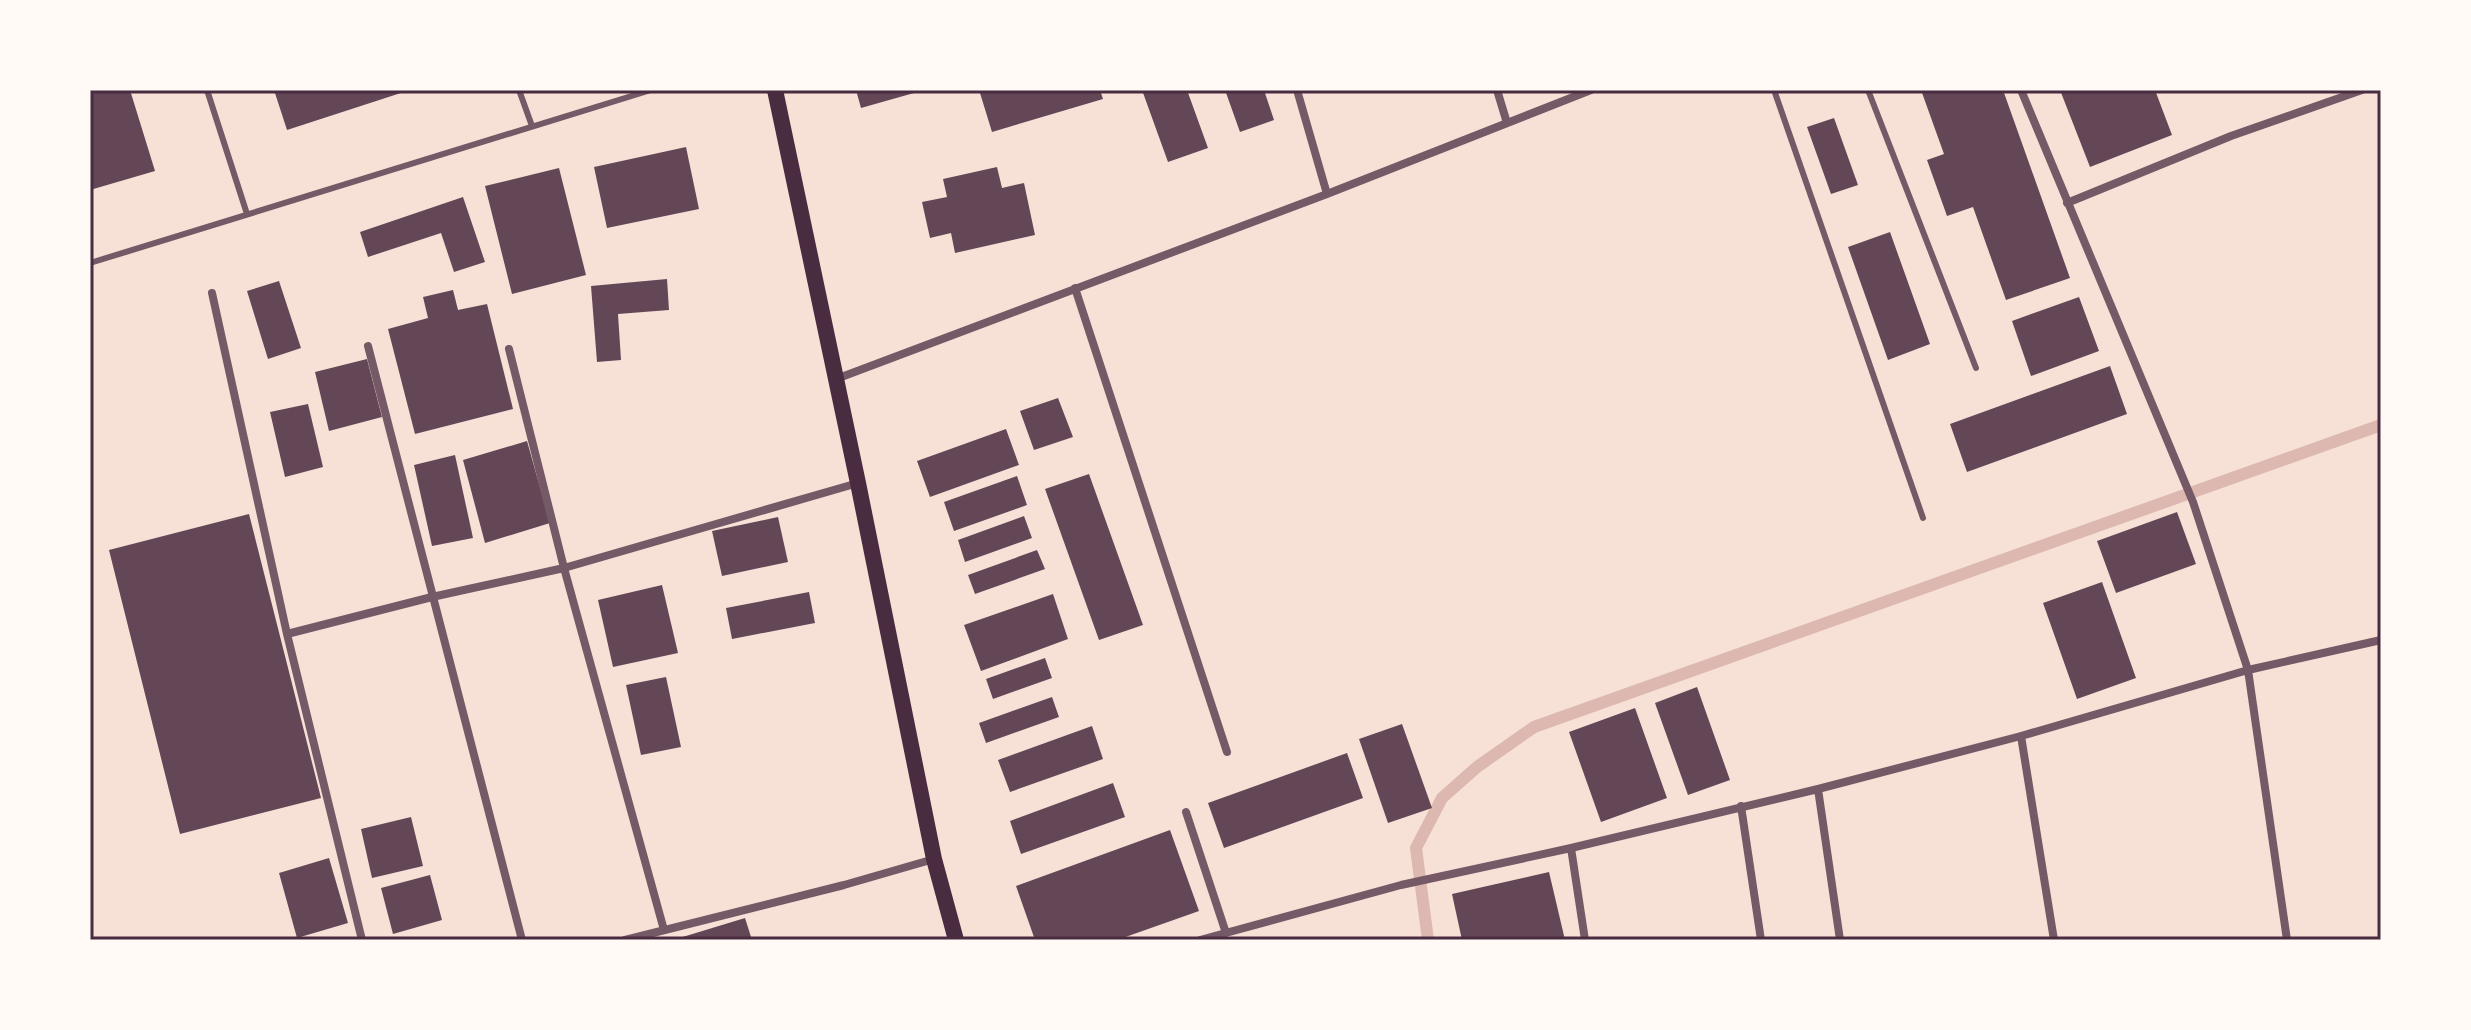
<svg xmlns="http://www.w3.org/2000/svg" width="2471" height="1030" font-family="'Space Grotesk',sans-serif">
<rect width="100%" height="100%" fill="#f7e1d7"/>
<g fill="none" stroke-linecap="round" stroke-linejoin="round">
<path stroke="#dcb8b0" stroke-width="12" d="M1428,940L1416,848L1442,798L1477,767L1534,727L2381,425"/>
</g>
<path fill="#644757" d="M90,90H130L155,171L90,190Z
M274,90H407V91L287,130Z
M856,90H921V91L861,108Z
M989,90H1100L1103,99L992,132L980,93Z
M1142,90H1187L1208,148L1168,162Z
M1225,90H1264L1274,120L1240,132Z
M1921,90H2003L2070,278L2006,300L1973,207L1947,216L1927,160L1944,154Z
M2060,90H2155L2172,135L2090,167Z
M1834,118L1858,185L1831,194L1807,127Z
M686,147L699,209L607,228L594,167Z
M997,167L1002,188L1024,183L1035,235L955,253L951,233L930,238L922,202L947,197L943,179Z
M559,168L586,275L512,294L485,186Z
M463,197L485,262L454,272L441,233L368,257L360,232Z
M1890,232L1930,344L1888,360L1848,247Z
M667,279L669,310L618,314L621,360L597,362L591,286Z
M279,281L301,348L268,359L247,291Z
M453,290L458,310L487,304L513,409L415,434L388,329L428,318L423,297Z
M2079,297L2099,351L2031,376L2012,321Z
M367,359L382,417L329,431L315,372Z
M2110,366L2127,414L1967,472L1950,424Z
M1058,398L1073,437L1034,450L1020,411Z
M308,404L323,467L285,477L270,412Z
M1006,429L1019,465L930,497L917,461Z
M527,441L550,523L485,543L463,460Z
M455,455L473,538L432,546L414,465Z
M1089,474L1143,625L1099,640L1045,489Z
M1017,476L1027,505L954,531L944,502Z
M2177,512L2196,564L2116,593L2097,541Z
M249,514L321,798L180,834L109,550Z
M1024,516L1032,538L965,562L958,540Z
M778,517L788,562L722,576L712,531Z
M1037,550L1045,569L975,594L968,575Z
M2102,582L2136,678L2077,699L2043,603Z
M662,585L678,653L613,667L598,600Z
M809,592L815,623L732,639L726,608Z
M1053,594L1068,639L981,671L964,625Z
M1045,658L1052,678L993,699L986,679Z
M666,677L681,747L641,755L626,685Z
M1697,687L1730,780L1688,795L1655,703Z
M1052,697L1059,717L986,743L979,723Z
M1635,708L1667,798L1601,822L1569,732Z
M1402,724L1432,808L1388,823L1359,739Z
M1092,726L1103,759L1010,792L998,760Z
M1347,753L1363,798L1224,848L1208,803Z
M1113,783L1125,817L1021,854L1010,821Z
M411,817L423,866L372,878L361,829Z
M1170,830L1199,911L1117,940H1035L1016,886Z
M329,858L348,923L297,938L279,873Z
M1549,872L1565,940H1462L1452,894Z
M430,875L442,920L393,934L381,888Z
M745,918L752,940H676V939Z"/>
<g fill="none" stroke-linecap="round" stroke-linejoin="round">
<path stroke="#755966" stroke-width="6" d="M207,90L247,214
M519,90L532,126
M1774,90L1923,518
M1868,90L1976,368
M90,263L651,90"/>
<path stroke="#755966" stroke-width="8" d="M1297,90L1327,194
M1497,90L1507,123
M2021,90L2193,502L2248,670L2287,940
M2067,203L2231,136L2362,90
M1075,288L1227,752
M212,293L287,634L362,940
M368,346L522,940
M509,349L564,568L664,930
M836,379L1327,194L1591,90
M287,634L432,597L564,568L858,483
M2021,736L2054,940
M1818,789L1840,940
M1741,806L1761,940
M1186,812L1226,933
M1571,848L1585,940
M625,940L844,885L934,859
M1200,940L1401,885L1571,848L1818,789L2021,736L2248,670L2381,640"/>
<path stroke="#4a2c40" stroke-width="16" d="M775,90L858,483L934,859L956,940"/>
</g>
<rect width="2471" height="1030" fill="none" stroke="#fffaf5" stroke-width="184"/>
<rect x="92" y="92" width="2287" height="846" fill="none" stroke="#4a2c40" stroke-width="3"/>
</svg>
